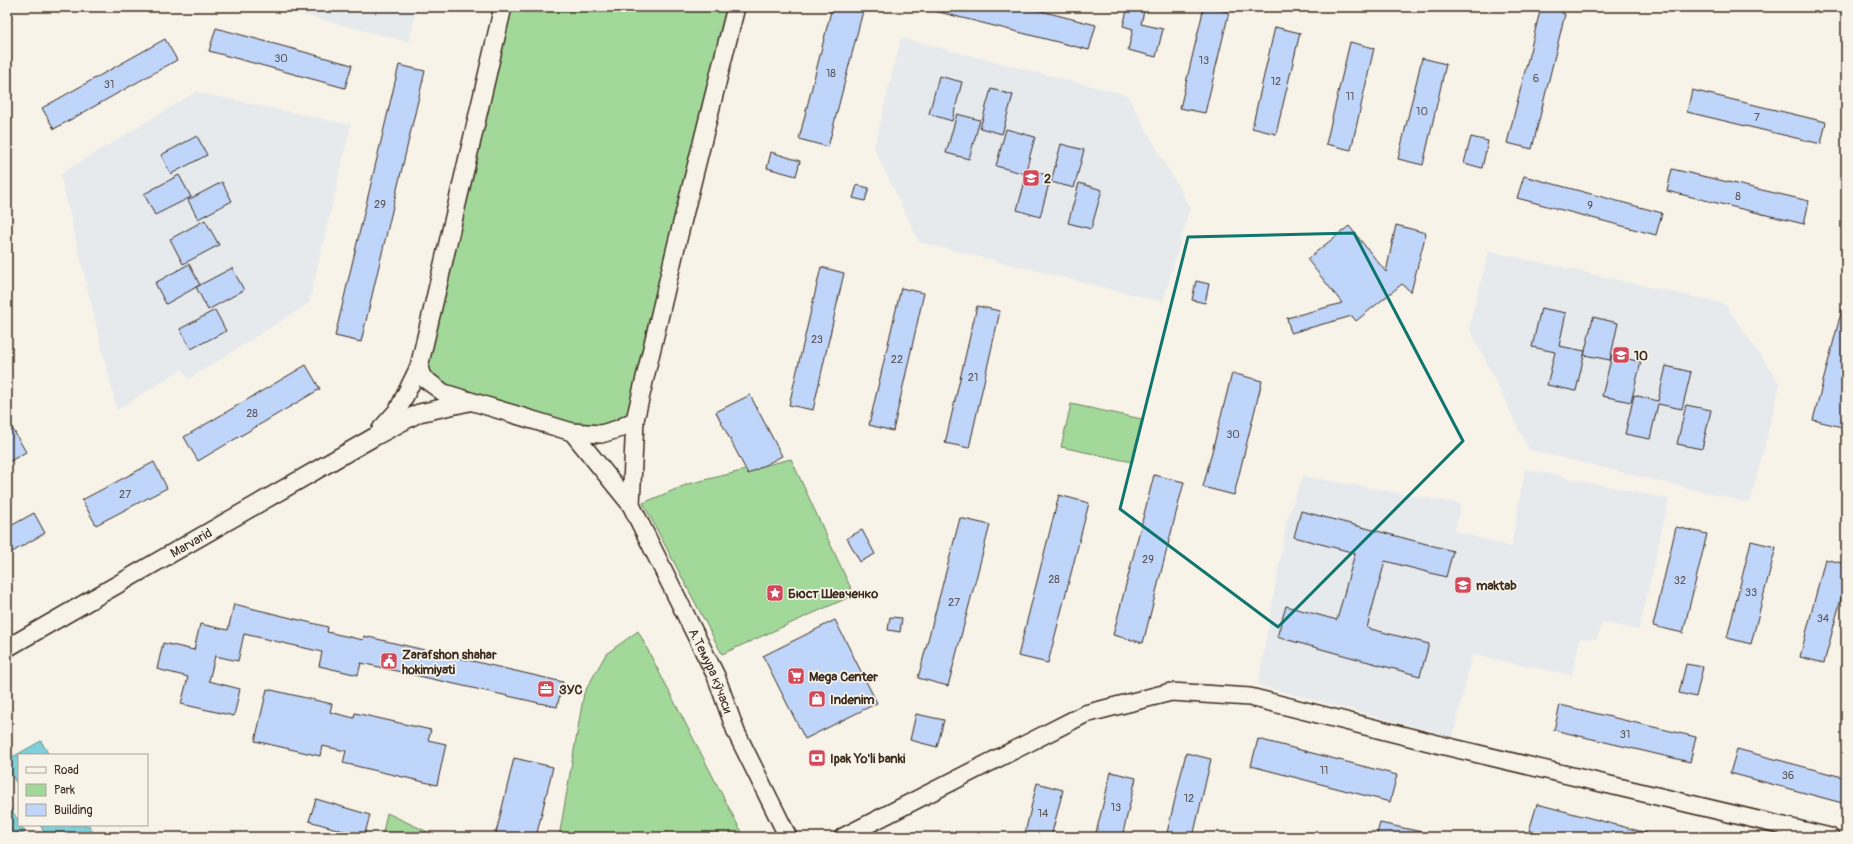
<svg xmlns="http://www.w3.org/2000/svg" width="1853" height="844" font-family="Pangolin,sans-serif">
<rect width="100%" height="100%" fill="#f7f3e8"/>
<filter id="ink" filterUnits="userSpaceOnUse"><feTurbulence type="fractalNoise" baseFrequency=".025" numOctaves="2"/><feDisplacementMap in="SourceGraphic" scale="8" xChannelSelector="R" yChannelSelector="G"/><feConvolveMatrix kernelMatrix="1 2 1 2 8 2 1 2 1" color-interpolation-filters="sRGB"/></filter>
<g filter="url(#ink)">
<path fill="#e6eaed" d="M272,7H417L409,42Z
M901,38L1127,95L1190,208L1163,302L919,242L874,148Z
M196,92L351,125L309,303L189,379L182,369L117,410L60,174Z
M1489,251L1725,304L1780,384L1750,503L1529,450L1469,327Z
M1525,469L1669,499L1639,630L1602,622L1597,639H1580L1572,675L1472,655L1453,737L1258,685L1287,519L1303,476L1461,504L1455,531L1511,547Z"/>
<path fill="#a3d89b" stroke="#6f815c" d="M503,7H736L635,420L601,434L422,377Z
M1071,404L1142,419L1132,462L1061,447Z
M791,459L854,595L722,654L643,503L688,484Z
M638,631L744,837H559L584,693L606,654Z
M387,813L430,833L435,837H382Z"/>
<path fill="#80d0db" stroke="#648e8f" d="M41,741L49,755H19V788L7,766V760Z
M7,802L25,832L17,837H7Z
M40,825H89L93,833L85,837H47Z"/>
<path fill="#bfd5f9" stroke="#3b2a1e" d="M832,7H864L828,147L799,139Z
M935,7H1025L1096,25L1089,50L935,11Z
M1128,7H1145L1141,24L1163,29L1156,57L1128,50L1133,29L1123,26Z
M1204,7L1229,12L1205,113L1180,108Z
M1541,7H1564L1562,13L1565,14L1532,149L1507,143Z
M1275,27L1300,33L1276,134L1252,128Z
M216,28L352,65L345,88L209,51Z
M165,39L177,60L54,129L42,108Z
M1350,42L1374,48L1351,150L1326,144Z
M1422,58L1446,64L1423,165L1398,159Z
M399,65L425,71L361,342L335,336Z
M939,76L962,82L952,121L929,114Z
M991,89L1013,95L1002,134L980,128Z
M1692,90L1826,122L1821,144L1687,112Z
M957,114L980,120L969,159L946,153Z
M1006,129L1035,137L1025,174L996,166Z
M197,136L207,155L171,174L161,155Z
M1471,137L1488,141L1482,168L1464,163Z
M1061,144L1084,150L1074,188L1051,182Z
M771,152L800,161L796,176L767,168Z
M1672,169L1809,201L1804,224L1667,191Z
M1028,170L1051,176L1040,217L1017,210Z
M179,175L191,197L155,215L144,194Z
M1524,176L1662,213L1656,235L1517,198Z
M222,182L232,201L198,219L188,200Z
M1079,183L1102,190L1091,229L1068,223Z
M857,185L869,188L865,201L853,198Z
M205,220L219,245L183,264L170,239Z
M1396,225L1426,233L1411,292L1402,284L1356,321L1352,316L1291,333L1287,318L1342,303L1307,259L1349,226L1386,272Z
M189,264L200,285L166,304L155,283Z
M821,267L844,273L813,410L789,405Z
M232,268L244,290L208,310L196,287Z
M1196,281L1209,284L1205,303L1192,300Z
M901,288L924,293L893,431L869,425Z
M977,306L1000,311L969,448L945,443Z
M1541,308L1566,313L1559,346L1585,351L1576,391L1547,385L1555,352L1532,347Z
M1842,309L1846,310V428L1813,420Z
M215,310L226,331L191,349L180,329Z
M1593,317L1618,323L1610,360L1584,355Z
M1612,355L1641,362L1631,402L1602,396Z
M306,365L320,389L198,461L184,437Z
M1666,366L1691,372L1682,409L1658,404L1650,439L1625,434L1634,395L1658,401Z
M1232,373L1262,381L1234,495L1203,487Z
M750,395L782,456L748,474L716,412Z
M1686,405L1711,410L1702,449L1677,444Z
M7,419L26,452L7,463Z
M154,462L167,488L96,525L82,500Z
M1154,475L1184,482L1143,643L1113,635Z
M1059,495L1089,503L1048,663L1018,656Z
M1301,511L1453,551L1446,577L1385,561L1367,628L1429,644L1420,676L1277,637L1286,606L1337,620L1355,553L1294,537Z
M34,513L45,533L7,555V528Z
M960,518L990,525L948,686L918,678Z
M1676,527L1707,534L1683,633L1653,626Z
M862,530L875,554L860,562L847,538Z
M1751,541L1776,547L1751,644L1727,638Z
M1825,559L1846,564V580L1824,663L1800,657Z
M234,604L328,627L327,632L363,640L364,636L563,682L557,707L361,663L358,675L319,666L322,652L244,634L238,661L215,656L209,681L240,689L234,716L181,704L188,677L157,669L163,643L194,650L200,624L228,630Z
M890,617L902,618L900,632L888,630Z
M835,620L877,703L805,739L763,656Z
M1686,664L1703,667L1696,697L1679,693Z
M267,689L332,704L330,712L354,718L355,713L431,730L428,740L446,744L437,785L343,763L346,751L322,746L320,756L255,741Z
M1560,705L1696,737L1690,762L1554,730Z
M916,714L944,720L937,747L910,740Z
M1258,739L1397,775L1390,802L1251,766Z
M1737,749L1846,778V804L1730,773Z
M1186,753L1211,759L1193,837H1166Z
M514,758L553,767L536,837H495Z
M1111,772L1136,778L1122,837H1095Z
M1037,783L1063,790L1051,837H1024Z
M316,799L370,815L364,837L309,821Z
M1537,804L1647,833V837H1551L1529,831Z
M1380,823L1422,832L1421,837H1376Z"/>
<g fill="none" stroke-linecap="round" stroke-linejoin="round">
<defs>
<g id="minor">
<path d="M503,7L419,367L422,377L444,393L572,432L601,434L618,429L635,420L675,251L736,7"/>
<path d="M381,429L398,410L419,367"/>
<path id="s1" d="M572,432L631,505L716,676L736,732L788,837"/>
<path d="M631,505L635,420"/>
<path id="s2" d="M7,648L374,437L419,413L469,402"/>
<path d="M843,837L1085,714L1171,692L1250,697L1449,747L1830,837"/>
</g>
</defs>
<use href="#minor" stroke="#3b2a1e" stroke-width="20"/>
<use href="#minor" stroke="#f7f3e8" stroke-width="17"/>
</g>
</g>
<path fill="none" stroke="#0f766e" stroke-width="3" stroke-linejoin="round" d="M1354,233L1463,441L1278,627L1120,509L1188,237Z"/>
<defs>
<symbol id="school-square" viewBox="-11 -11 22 22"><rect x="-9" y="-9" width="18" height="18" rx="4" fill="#d1495b" stroke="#f7f3e8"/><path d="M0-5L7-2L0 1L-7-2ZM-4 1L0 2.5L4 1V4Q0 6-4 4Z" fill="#fff"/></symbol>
<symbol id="sight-square" viewBox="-11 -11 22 22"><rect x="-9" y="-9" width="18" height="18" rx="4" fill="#d1495b" stroke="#f7f3e8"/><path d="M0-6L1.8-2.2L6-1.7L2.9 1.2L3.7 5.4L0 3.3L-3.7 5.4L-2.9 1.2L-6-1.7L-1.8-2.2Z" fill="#fff"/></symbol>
<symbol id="civic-square" viewBox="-11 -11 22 22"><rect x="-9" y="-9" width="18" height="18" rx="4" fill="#d1495b" stroke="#f7f3e8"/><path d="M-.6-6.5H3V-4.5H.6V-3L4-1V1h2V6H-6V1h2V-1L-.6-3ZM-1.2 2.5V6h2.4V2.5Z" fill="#fff"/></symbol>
<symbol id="supermarket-square" viewBox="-11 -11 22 22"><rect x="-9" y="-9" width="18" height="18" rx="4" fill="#d1495b" stroke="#f7f3e8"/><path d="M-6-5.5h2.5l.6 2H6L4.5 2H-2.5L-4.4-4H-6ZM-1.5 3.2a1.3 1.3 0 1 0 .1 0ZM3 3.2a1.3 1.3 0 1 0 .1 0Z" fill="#fff"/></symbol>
<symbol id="office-square" viewBox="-11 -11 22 22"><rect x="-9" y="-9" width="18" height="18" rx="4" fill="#d1495b" stroke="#f7f3e8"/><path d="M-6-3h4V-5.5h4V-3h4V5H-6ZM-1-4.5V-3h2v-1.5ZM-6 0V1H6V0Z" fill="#fff"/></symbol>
<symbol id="shop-square" viewBox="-11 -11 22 22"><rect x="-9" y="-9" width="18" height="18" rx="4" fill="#d1495b" stroke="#f7f3e8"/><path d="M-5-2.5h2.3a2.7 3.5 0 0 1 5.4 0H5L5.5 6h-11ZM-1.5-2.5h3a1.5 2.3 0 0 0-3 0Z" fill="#fff"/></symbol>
<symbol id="bank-square" viewBox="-11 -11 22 22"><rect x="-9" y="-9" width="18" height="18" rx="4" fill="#d1495b" stroke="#f7f3e8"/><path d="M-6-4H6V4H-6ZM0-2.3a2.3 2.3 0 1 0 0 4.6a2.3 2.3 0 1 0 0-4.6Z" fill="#fff"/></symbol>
</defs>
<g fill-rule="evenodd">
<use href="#school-square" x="1021" y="168" width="20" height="20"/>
<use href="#school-square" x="1611" y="345" width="20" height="20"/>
<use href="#school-square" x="1453" y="575" width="20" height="20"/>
<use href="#sight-square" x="765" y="583" width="20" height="20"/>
<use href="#civic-square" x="379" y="651" width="20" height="20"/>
<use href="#supermarket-square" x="786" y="666" width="20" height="20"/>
<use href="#office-square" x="536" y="679" width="20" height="20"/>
<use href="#shop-square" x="807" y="689" width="20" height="20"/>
<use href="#bank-square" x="807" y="748" width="20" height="20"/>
</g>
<g text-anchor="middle" stroke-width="3.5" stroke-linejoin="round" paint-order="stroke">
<g font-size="11" fill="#5c5555">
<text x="281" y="62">30</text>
<text x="1204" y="64">13</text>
<text x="831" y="77">18</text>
<text x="1536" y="82">6</text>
<text x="1276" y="85">12</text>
<text x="109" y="88">31</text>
<text x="1350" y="100">11</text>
<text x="1422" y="115">10</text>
<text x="1757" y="121">7</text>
<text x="1738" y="200">8</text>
<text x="380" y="208">29</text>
<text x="1590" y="209">9</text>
<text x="817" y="343">23</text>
<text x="897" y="363">22</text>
<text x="973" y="381">21</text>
<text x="252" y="417">28</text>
<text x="1233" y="438">30</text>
<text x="125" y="498">27</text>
<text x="1148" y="563">29</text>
<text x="1054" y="583">28</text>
<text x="1680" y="584">32</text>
<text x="1751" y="596">33</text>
<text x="954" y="606">27</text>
<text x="1823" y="622">34</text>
<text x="1625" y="738">31</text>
<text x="1324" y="774">11</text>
<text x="1788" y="779">36</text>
<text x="1189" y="802">12</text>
<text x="1116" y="811">13</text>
<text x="1043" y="817">14</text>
</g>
<g font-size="13" font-weight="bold" fill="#3b2a1e" stroke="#f7f3e8" text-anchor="start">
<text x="1044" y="183">2</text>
<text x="1634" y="360">10</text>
<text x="1476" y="590">maktab</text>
<text x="788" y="598">Бюст Шевченко</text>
<text x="402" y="659">Zarafshon shahar<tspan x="402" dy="15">hokimiyati</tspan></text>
<text x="809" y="681">Mega Center</text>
<text x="559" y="694">ЗУС</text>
<text x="830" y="704">Indenim</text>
<text x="830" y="763">Ipak Yo'li banki</text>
</g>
<g font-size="13" fill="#3b2a1e" stroke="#f7f3e8">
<text dy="5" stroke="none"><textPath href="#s2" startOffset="212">Marvarid</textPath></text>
<text dy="5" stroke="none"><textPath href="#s1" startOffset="278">А.Темура кўчаси</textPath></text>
</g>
</g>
<rect width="1853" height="844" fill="none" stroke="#f7f3e8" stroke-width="24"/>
<rect x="12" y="12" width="1829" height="820" fill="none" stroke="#3b2a1e" stroke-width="1.5" filter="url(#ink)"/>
<rect x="18" y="754" width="130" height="72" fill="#f7f3e8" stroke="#aca397"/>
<rect x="26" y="767" width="20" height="6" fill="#f7f3e8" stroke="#aca397"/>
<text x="54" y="774" font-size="12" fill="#3b2a1e">Road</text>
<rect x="26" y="784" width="20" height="12" fill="#a3d89b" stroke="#aca397"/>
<text x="54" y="794" font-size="12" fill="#3b2a1e">Park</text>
<rect x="26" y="804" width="20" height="12" fill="#bfd5f9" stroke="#aca397"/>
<text x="54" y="814" font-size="12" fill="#3b2a1e">Building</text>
</svg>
